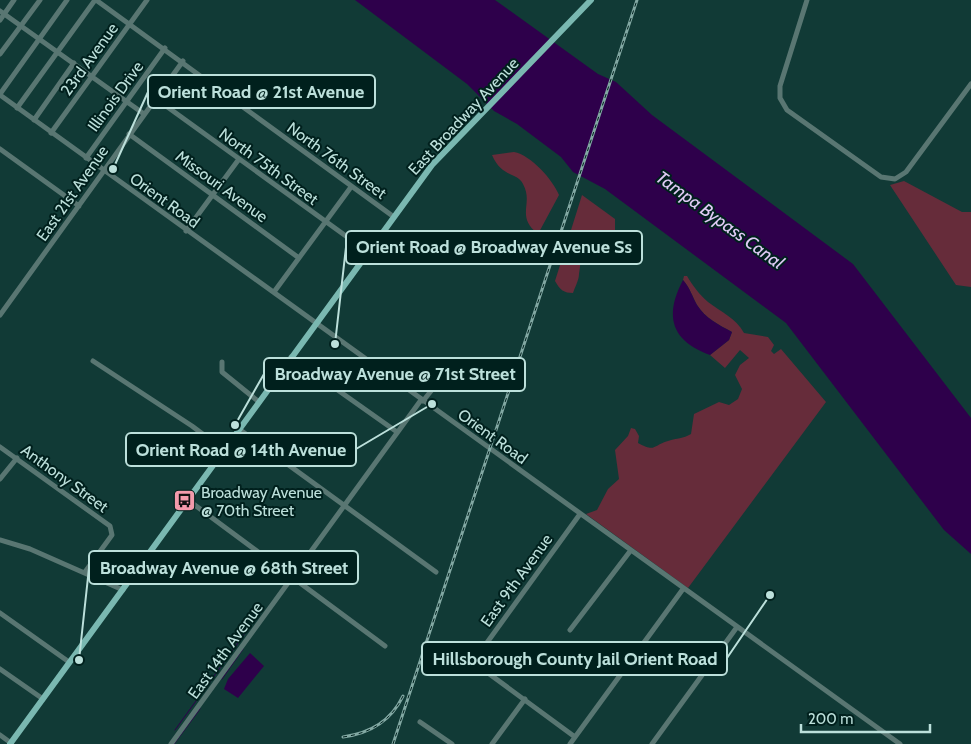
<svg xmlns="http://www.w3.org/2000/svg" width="971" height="744" font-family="Cabin,sans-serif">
<rect width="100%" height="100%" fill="#113a36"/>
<path fill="#662c3a" d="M514,152C531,155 553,180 559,195L538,234C515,216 534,204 523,184C517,172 502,178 492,155Z
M904,181L962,212H971V287L956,285L890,185Z
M582,195L615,219V230L608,235L605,231C581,234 582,255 579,274C579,280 575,287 573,293C564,293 560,290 555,281Z
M684,276H687C693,286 699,294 708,302C721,312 736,318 744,333L768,337L774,345L771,351L774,354L781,349L826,402L688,588L586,514L597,510L608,489L619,479L615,450L628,436L631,428L635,429L639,436L638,443C656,453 653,445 668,441C677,438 683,439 691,434L694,414L719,402L729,405L738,399L742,389L735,375L740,365L749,358L740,350L725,368L710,355L729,340L732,332C719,325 705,318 697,305C692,296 690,288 683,280Z"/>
<path fill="#2e004b" d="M355,0H495L598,74L616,82L652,115L853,264L971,418V554L944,530L786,323L605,189L573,172L561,157L517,124L494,111L467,84Z
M683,280C690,288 692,296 697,305C705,318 719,325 732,332L729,340L710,355C671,341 664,316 683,280Z
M250,653L264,666L238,698L224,689L228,679Z"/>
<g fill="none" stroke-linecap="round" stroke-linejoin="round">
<path stroke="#2e004b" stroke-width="1" d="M222,679L243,649
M175,730L248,629
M174,744L200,709"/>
<path stroke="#597672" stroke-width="5" d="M96,0L394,217
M807,0L780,86V98L787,110L881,177L895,179L906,172L971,84
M0,11L144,114
M0,20L14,0
M0,54L40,0
M0,94L67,0
M0,95L900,744
M155,98L368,252
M17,108L95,0
M34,120L74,63
M51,133L147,0
M129,134L299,258
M0,149L79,206
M86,158L165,48
M186,231L239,159
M274,292L351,187
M0,315L183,61
M291,357L397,432
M93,361L192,426L224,450
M222,362V372L259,402
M423,401L439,381
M239,429L436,572
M0,447L110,526L112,535L85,572
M0,479L17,458
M188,500L385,646
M0,540L30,549L123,590
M0,613L69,662
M570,630L631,550
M0,669L43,699
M420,722L452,744
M0,735L11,743
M575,737L473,662L580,514
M171,744L421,400
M492,744L525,699
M570,744L683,589
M652,744L737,627"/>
<path stroke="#7ab8b1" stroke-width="6" d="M10,744L432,165L591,0"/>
<defs>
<path id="rail" d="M343,737C371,733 391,721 403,696
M393,744L637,0"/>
</defs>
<use href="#rail" stroke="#82a8a3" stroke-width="3"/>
<use href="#rail" stroke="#00201d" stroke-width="1" stroke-dasharray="4" stroke-linecap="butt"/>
</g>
<defs>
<symbol id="bus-square" viewBox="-11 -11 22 22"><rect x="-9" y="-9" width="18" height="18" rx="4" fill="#f39aab" stroke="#00201d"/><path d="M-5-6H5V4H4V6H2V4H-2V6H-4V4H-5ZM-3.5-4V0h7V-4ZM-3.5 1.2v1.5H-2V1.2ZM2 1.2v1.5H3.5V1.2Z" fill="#111"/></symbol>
</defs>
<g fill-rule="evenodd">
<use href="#bus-square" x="172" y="488" width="25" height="25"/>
</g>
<g text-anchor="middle" stroke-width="4" stroke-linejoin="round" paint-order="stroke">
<g font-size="16" fill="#bce0db" stroke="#00201d">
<text transform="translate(89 59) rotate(-54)" y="6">23rd Avenue</text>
<text transform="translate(115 96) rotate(-54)" y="6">Illinois Drive</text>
<text transform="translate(463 116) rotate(-47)" y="6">East Broadway Avenue</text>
<text transform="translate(337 160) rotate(36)" y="6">North 76th Street</text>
<text transform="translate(269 166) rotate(36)" y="6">North 75th Street</text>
<text transform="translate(222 186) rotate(36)" y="6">Missouri Avenue</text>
<text transform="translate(72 193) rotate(-55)" y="6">East 21st Avenue</text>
<text transform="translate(165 200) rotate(36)" y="6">Orient Road</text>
<text transform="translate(493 436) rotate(36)" y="6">Orient Road</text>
<text transform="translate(65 478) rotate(36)" y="6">Anthony Street</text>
<text transform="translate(516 580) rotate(-54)" y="6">East 9th Avenue</text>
<text transform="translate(225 650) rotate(-54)" y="6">East 14th Avenue</text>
</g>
<g font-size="16" fill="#bce0db" stroke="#00201d" text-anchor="start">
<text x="201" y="498">Broadway Avenue<tspan x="201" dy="18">@ 70th Street</tspan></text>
</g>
<g font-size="18" font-style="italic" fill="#e0cbf6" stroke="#00201d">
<text transform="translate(720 220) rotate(36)" y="6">Tampa Bypass Canal</text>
</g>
</g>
<path fill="none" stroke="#bce0db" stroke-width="2" d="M113 169L148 92M335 344L346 247M235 425L264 374M432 404L356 449M79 660L89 568M770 595L727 658"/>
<g fill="#bce0db" stroke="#00201d" stroke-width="2">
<circle cx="113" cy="169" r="5"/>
<circle cx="335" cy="344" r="5"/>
<circle cx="235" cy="425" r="5"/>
<circle cx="432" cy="404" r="5"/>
<circle cx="79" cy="660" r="5"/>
<circle cx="770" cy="595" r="5"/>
</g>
<g fill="#00201d" stroke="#bce0db" stroke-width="2">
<rect x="148" y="75" width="227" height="33" rx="5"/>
<rect x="346" y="231" width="296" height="33" rx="5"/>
<rect x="264" y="358" width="261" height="33" rx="5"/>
<rect x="126" y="433" width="230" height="33" rx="5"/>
<rect x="89" y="551" width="269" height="33" rx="5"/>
<rect x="422" y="642" width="305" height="33" rx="5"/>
</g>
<g font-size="18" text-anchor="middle" font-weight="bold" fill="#bce0db">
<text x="261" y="98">Orient Road @ 21st Avenue</text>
<text x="494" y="253">Orient Road @ Broadway Avenue Ss</text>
<text x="395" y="380">Broadway Avenue @ 71st Street</text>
<text x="241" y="456">Orient Road @ 14th Avenue</text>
<text x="224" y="574">Broadway Avenue @ 68th Street</text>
<text x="575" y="665">Hillsborough County Jail Orient Road</text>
</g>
<path d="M801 724v8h129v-8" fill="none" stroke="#bce0db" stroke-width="2.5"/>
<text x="808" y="724" font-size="15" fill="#bce0db" stroke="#00201d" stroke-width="4" paint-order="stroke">200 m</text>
</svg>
